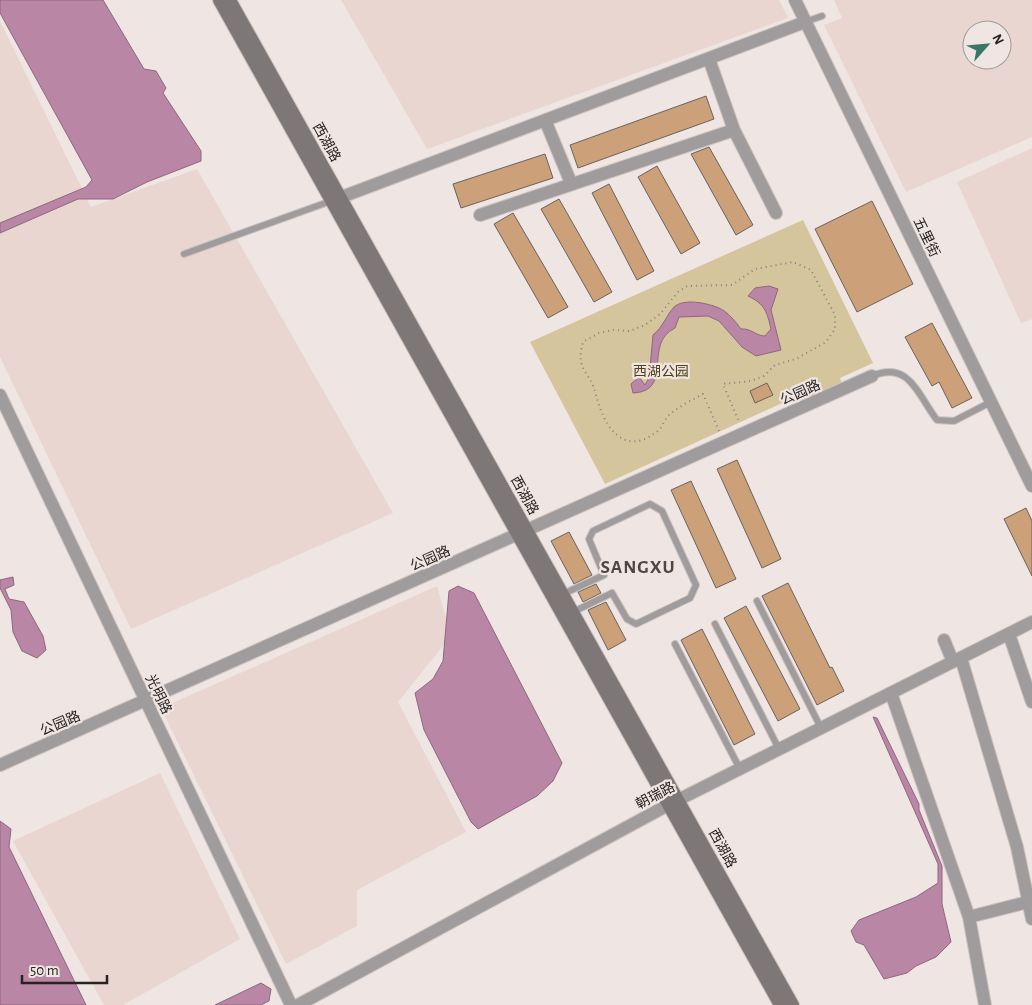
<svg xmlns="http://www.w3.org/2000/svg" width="1032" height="1005" font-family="'Alegreya Sans','Noto Sans SC',sans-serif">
<rect width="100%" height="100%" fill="#efe5e2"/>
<path fill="#e9d6d1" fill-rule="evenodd" d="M341,0H779L788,18L427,149Z
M834,0H1032V137L906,192L824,25L842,18ZM972,30H1002V60H972Z
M0,21L91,207L197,169L393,513L131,629L0,357Z
M1032,148V319L1021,323L957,182Z
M437,586L451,636L398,702L466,832L357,890V926L286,964L161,708Z
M160,773L240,939L123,1005H104L13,841Z"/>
<path fill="#d4c59c" d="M803,220L873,363L840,378L842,384L795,405L791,399L605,484L530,342Z"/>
<path fill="#b986a5" stroke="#8d687e" d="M0,0H103L144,69L156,71L166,88L163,93L201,151V161L147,182L113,199H78L0,233V223L86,187L92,180L0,13Z
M769,286L778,289L771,310L781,350L756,356L742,347L719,321L708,316L679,317L675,328C642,344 675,391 633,393L631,384L639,377L645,385L649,378L653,335C663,327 666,316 674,307C684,298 707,303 719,308C728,312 735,321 741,329C751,328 756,336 765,336L771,329C767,312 765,304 748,296L755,288Z
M13,577L14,585L5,589L9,599L24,602L43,636L46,650L37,658L22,651L13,632L11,610L0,588V580Z
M458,586L474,593L562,763L553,781L537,796L478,829L471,822L424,730L415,693L433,679L443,661L449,591Z
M873,717L877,718L919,804V810L942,866V904L951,942L936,957L916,966L907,973L884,979L864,945L856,942L851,931L859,920L916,897L938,883V864Z
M0,821L11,829L9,847L86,1005H0Z
M261,983L271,989L269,1001L261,1005H215Z"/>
<path fill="#cca078" stroke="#69635e" d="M706,96L714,119L578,168L570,145Z
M709,147L753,225L736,235L691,154Z
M545,154L553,178L461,208L453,184Z
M657,166L700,243L681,254L638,177Z
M609,184L654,271L637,280L592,193Z
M559,199L612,292L594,302L541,209Z
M872,201L913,284L857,312L815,229Z
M513,213L568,307L548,318L494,224Z
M932,323L972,398L952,408L939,382L932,386L905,337Z
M767,383L773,395L755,403L750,391Z
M737,460L781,559L762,568L717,469Z
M691,481L736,579L716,588L671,490Z
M1026,508L1032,521V576L1004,519Z
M569,532L592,575L574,584L551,541Z
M788,583L830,668L832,667L844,691L817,705L762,596Z
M596,584L601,593L583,602L578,592Z
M606,602L626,640L608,650L588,610Z
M746,606L800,709L778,721L724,618Z
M702,629L755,734L734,745L681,640Z"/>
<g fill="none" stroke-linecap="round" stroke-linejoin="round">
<defs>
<path id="service" d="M805,22L822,16
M184,254L331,201
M872,376C910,360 918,396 937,420L954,421L991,402
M563,594L604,575L589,539L593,531L650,504L662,511L696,585L690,598L636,624L627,619L612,593L573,612
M757,601L821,728
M715,624L779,749
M675,644L740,769"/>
<path id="minor" d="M709,59L734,130L776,213
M545,120L571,183
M331,201L805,22
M480,215L734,130
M0,395L291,1005
M1009,634L1032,702
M944,640L953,662
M961,658L1017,847L1032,919
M891,693L969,917L985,1005
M0,765L872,376
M969,917L1032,901
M298,1005L668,805L1032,622"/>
<path id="tertiary" d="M795,0L1032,486"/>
<path id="secondary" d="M219,0L780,1005
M230,0L793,1005"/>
</defs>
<use href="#service" stroke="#cbc2bf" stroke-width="8"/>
<use href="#minor" stroke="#cbc2bf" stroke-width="14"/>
<use href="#tertiary" stroke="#cbc2bf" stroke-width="14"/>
<use href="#secondary" stroke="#cbc2bf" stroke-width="14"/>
<path stroke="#888280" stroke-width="2" stroke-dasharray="1 4" stroke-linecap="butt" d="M719,431L703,394C692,400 680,406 670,414C665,418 663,426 659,430C624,459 604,427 596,395C590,369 575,373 583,342L599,333L613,330L630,331L645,325L660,314L678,292L687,286L732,285L755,269L793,262L811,270L835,315V329L826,342L796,359L775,365L764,376L751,381L723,384L739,422"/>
<use href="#service" stroke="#a09b9c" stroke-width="6"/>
<use href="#minor" stroke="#a09b9c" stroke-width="12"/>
<use href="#tertiary" stroke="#a09b9c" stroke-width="12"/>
<use href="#secondary" stroke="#7d7778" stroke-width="12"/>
</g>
<g text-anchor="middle" stroke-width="4.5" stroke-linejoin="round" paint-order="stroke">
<g font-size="14" fill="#272322" stroke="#efe5e2">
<text transform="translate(327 142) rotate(61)" y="5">西湖路</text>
<text transform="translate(927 237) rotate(64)" y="5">五里街</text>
<text transform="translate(800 392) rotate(-24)" y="5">公园路</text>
<text transform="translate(525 495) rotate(61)" y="5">西湖路</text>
<text transform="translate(430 558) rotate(-24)" y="5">公园路</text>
<text transform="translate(159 694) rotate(64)" y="5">光明路</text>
<text transform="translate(60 723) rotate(-23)" y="5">公园路</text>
<text transform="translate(655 795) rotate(-28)" y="5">朝瑞路</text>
<text transform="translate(723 848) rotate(61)" y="5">西湖路</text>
</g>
<g font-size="14" fill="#4f4116" stroke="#efe5e2">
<text x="661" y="376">西湖公园</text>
</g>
<g font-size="19" font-weight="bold" letter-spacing="1" fill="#4e4644" stroke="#efe5e2">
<text x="638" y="573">SANGXU</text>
</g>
</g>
<g transform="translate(987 45) rotate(63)"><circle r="24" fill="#efe5e2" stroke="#9f9795"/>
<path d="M0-4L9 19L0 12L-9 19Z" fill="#387765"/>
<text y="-8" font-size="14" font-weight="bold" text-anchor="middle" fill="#272322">N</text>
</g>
<path d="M22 975v8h85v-8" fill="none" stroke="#272322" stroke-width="2.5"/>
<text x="30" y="975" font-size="15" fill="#272322" stroke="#efe5e2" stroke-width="4" paint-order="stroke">50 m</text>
</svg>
